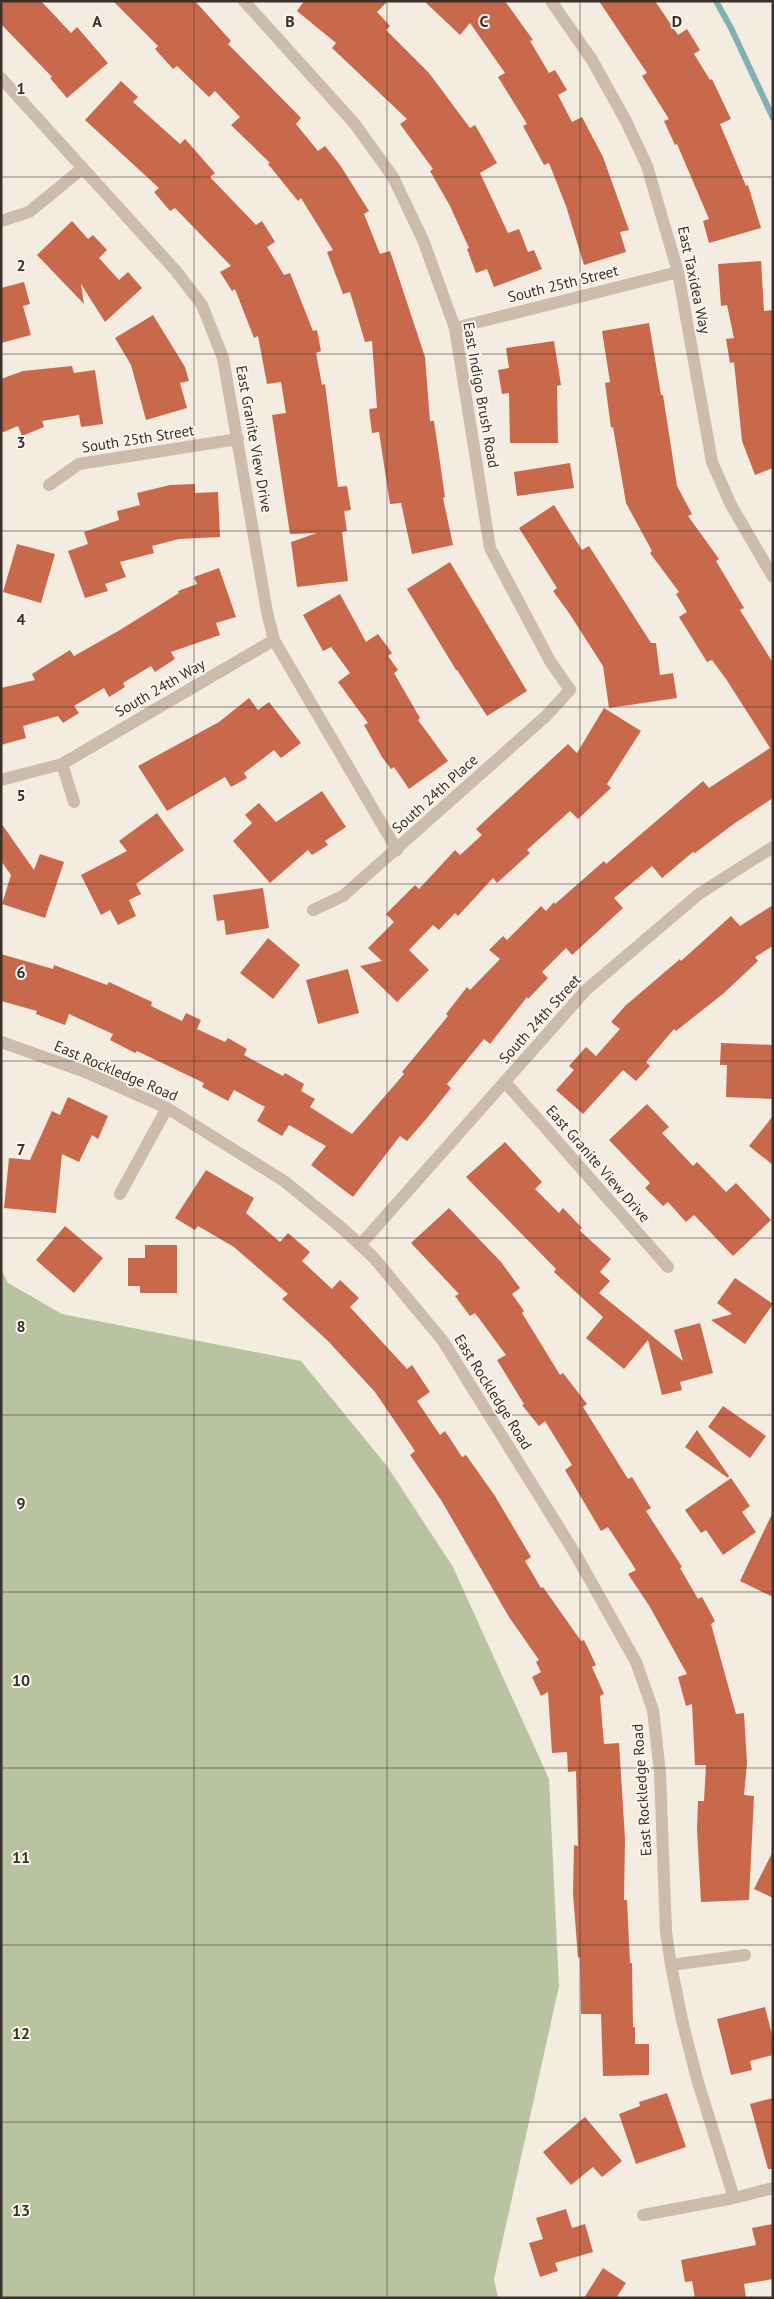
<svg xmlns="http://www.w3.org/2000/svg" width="774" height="2299" font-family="'PT Sans',sans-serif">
<rect width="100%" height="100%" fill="#f4ebe1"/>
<path fill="#b8c4a0" d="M1,1269L8,1283L62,1314L301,1361L387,1466L453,1567L549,1779L559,1986L494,2279L498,2298H1Z"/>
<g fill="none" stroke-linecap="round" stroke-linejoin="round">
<path stroke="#7fb0b2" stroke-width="6" d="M716,1L731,28L773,118"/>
</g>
<path fill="#c8694b" d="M1,1H41L71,33L77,27L108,63L67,98L50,78L52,77L1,24Z
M113,1H195L231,41L228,44L301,118L296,124L318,151L325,146L340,165L369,211L364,214L380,254L390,251L425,357L430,421H434L445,497L443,498L453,545L412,554L401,503L390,504L379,432L372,433L369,409L377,408L372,341L365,342L350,292L343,294L327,252L333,250L301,198L298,201L268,164L270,163L231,125L240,117L215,91L209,97L177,66L173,69L155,49L158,46Z
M304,1H388L377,12L390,26L386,30L429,73L470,128L475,125L497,163L480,173L508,233L519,229L528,252L534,250L542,269L494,287L487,269L476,273L467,249L469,248L450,206L430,171L433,169L400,124L407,119L332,48L336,43L297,11Z
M424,1H505L533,40L530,41L549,73L555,70L567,90L558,95L572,122L582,117L603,157L629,230L620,232L626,252L584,265L566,206L549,163L544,165L523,126L527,124L498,77L505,73L470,23L460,35Z
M599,1H655L678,35L687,29L700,50L694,54L710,80L712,79L731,119L720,124L746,186L748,185L761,228L709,243L703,221L709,219L677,144L675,145L664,121L669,119L642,76L647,73Z
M121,81L138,97L133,102L180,144L185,139L215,173L210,177L256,225L262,221L275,242L267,247L284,275L290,273L313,331L317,330L321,351L316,353L322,385L325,384L338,487L347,486L351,510L344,511L347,531L342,532L348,581L297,587L291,542L317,533L290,534L272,415L286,413L281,382L267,384L258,336L254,338L235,289L232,291L220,272L231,266L175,208L170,211L154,192L159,188L85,120Z
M72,221L88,239L93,235L107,250L99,258L119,280L128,272L142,288L105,322L81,284L84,304L37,255Z
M761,261L764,311L773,310V468L755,475L742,441L734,362L730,363L726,339L734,338L727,305L721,306L718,264Z
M24,282L30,304L23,306L31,335L1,343V288Z
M153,315L185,367L189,381L180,383L187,408L146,420L131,365L115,338Z
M649,323L661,395H663L677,486L692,514L688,516L719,559L716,561L744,608L740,610L773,663V798L735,823L695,853L693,852L662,878L652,866L614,898L623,908L572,955L566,948L542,972L548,978L528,999L527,997L490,1044L484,1039L447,1084L451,1088L427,1118L407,1141L400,1136L353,1197L311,1165L326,1146L289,1125L282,1136L257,1121L265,1107L234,1090L228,1101L202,1087L204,1083L137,1051L135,1053L110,1040L113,1034L69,1014L65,1025L36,1014L37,1011L1,1001V954L53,969L54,965L107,985L109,982L152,1002L151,1006L182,1021L186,1013L201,1020L197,1029L225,1042L228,1038L247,1049L244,1055L283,1076L285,1073L304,1084L301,1091L315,1099L310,1107L352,1134L404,1074L402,1072L448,1016L446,1014L467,987L470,990L500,959L489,950L503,936L507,940L541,906L546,911L554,902L555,904L604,861L606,864L703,781L709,788L770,748L726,679L712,660L707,662L679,617L687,612L676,594L679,592L650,553L652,551L626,503L613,427L611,428L605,383L610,382L602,331Z
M554,341L561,385L557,386L558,443H510L509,393L502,394L498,370L509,368L506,348Z
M72,366L74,373L95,370L103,424L81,427L79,415L42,421L44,427L22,436L18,426L1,433V379L23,371Z
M570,463L574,488L517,496L514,472Z
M195,484V493L218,492L220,537L179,539L152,546L154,553L120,562L126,577L105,584L108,591L85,598L68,551L88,544L84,532L119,520L117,511L140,505L137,493L170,485Z
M554,505L582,550L589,546L651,643H656L660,675L673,673L677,698L609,708L603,666L569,613L553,591L557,588L519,528Z
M17,544L55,554L41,603L3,592Z
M450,562L527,691L487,716L457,670H456L407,589Z
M219,568L236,617L216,623L220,635L171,652L175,659L155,672L151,666L123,683L125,687L109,697L104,688L74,706L79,713L63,723L58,716L23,726L26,738L1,745V688L35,680L32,674L70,650L74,656L120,630L179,593L178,591L197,584L194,577Z
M340,594L366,642L378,634L392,653L388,656L398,670L394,673L420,718L418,720L448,761L409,789L394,767L391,769L382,757L364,725L368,723L338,682L350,673L331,647L323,651L303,615Z
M249,698L258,710L269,702L301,743L281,758L274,750L244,773L247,778L231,787L225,777L167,811L138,766L219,722Z
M604,708L641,731L607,784L611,788L578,819L570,811L527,850L530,853L497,883L493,878L458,916L455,913L439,930L433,925L409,950L429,970L397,1002L360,966L382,961L368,948L394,922L386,914L415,885L419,889L455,850L460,855L482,835L476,829L568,744L577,753Z
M322,791L346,827L325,841L328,845L312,855L308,850L270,883L233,841L252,823L245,815L259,803L276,822Z
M157,813L184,850L136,884L141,894L129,900L136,916L118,925L110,910L101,915L81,875L127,851L119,841Z
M1,823L34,870L40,854L64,862L45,918L2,904L11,875L1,861Z
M263,888L269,928L226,935L224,920L217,921L213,895Z
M773,905V946L755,957L758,961L724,993L676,1031L674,1029L646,1062L650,1066L636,1081L623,1070L583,1114L556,1090L574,1070L569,1066L586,1047L596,1056L620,1029L611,1022L625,1006L680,959L681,961L731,916L740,926Z
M268,938L300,965L273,999L240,973Z
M348,969L359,1013L318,1024L306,980Z
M721,1043L773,1045V1099L726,1097L727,1065H720Z
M68,1097L108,1116L98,1139L92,1135L79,1162L62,1154L56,1213L4,1208L9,1158L30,1160L52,1111L60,1115Z
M647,1104L669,1127L662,1133L693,1166L697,1162L726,1192L736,1183L771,1220L733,1256L694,1215L686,1222L668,1202L663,1206L645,1188L650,1183L609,1140Z
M773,1116V1165L749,1146Z
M505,1142L542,1182L535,1189L559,1213L563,1208L582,1228L579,1230L611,1259L600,1272L610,1281L599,1293L683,1361L674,1330L700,1323L713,1373L680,1382L682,1390L662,1395L648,1340L624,1369L586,1338L603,1317L554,1272L556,1269L466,1177Z
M206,1170L254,1198L246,1213L280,1242L288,1233L310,1252L302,1261L332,1289L340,1280L359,1298L350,1307L407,1369L412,1365L430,1392L417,1401L440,1435L445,1431L462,1457L466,1455L495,1496L531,1557L525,1561L541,1588L543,1587L581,1641L584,1640L596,1665L592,1667L604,1694L600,1696L604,1744L619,1743L625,1839L624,1900H627L630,1963H632L633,2027H635V2044H649V2075L603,2076L601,2014H581L580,1957L578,1958L573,1893L574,1845L578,1846L576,1771L568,1772L567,1752L552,1753L548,1692L541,1696L532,1677L541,1672L536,1662L539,1660L509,1617L441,1500L410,1455L415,1451L375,1392L327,1340L282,1299L288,1294L234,1247L198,1226L195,1230L175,1218Z
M449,1208L501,1262L520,1288L512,1294L524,1311L522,1313L560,1375L563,1373L587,1404L583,1407L628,1479L632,1477L651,1508L646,1511L682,1567L680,1568L698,1599L702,1597L715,1621L711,1624L736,1714L744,1713L747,1763L744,1795L754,1796L749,1900L701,1902L697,1830L698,1801H704L706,1765H695L692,1704L686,1706L678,1677L687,1674L650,1607L628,1574L636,1570L608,1527L601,1531L565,1470L572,1465L545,1421L539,1426L522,1405L524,1404L497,1360L506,1355L475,1313L470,1316L455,1296L459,1294L411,1243Z
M65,1226L103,1258L74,1293L36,1260Z
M145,1245H177V1293H140V1286H128V1258H145Z
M735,1278L773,1304L745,1344L711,1320L732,1314L717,1303Z
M723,1406L766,1436L750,1458L708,1427Z
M697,1430L729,1476L728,1478L685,1447Z
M731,1478L750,1506L742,1512L756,1532L723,1555L706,1530L701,1533L685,1510Z
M773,1512V1597L740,1581Z
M773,1851V1898L754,1889Z
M765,2007L773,2039V2055L750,2061L752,2070L731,2075L717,2019Z
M667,2093L686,2147L636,2164L619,2114L640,2106L639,2102Z
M773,2098V2169H768L750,2104Z
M585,2117L622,2161L602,2177L593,2167L571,2185L543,2152Z
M566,2209L572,2228L585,2224L593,2252L555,2263L558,2271L540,2277L529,2243L543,2239L536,2218Z
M773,2224V2279L744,2284L746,2298H695L692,2281L685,2282L681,2260L756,2245L752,2228Z
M603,2268L626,2283L616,2298H584Z"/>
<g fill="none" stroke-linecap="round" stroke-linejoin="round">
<path stroke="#cdbbac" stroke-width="12" d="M244,1L354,123L393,177L423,240L455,328L490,548L550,661L570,690L546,716L343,896L313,910
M551,1L592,60L626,121L647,166L678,272L712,462L731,505L773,577
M1,78L176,271L202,305L223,358L267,612L274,640L397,850
M1,221L29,212L83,168
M455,328L678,272
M49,485L79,464L238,439
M62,764L74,802
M1,780L62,764L274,640
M1,1042L83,1071L167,1108L284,1181L343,1229L374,1258L443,1341L576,1555L636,1662L653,1710L660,1773L666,1932L671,1965L682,2020L697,2079L734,2198
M505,1082L668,1267
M120,1194L167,1108
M360,1245L586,990L699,894L773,847
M671,1965L745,1955
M643,2215L734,2198L773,2188"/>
</g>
<path fill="none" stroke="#3b302b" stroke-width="1" stroke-opacity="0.55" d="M194,1V2298M387,1V2298M580,1V2298M1,177H773M1,354H773M1,531H773M1,707H773M1,884H773M1,1061H773M1,1238H773M1,1415H773M1,1592H773M1,1768H773M1,1945H773M1,2122H773"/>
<g text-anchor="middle" stroke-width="4" stroke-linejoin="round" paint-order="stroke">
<g font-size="15" fill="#3b302b" stroke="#fbf5ee">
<text transform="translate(694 280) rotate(78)" y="5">East Taxidea Way</text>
<text transform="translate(563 284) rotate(-14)" y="5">South 25th Street</text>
<text transform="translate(481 395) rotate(80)" y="5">East Indigo Brush Road</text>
<text transform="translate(138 439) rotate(-9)" y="5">South 25th Street</text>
<text transform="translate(254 439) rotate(80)" y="5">East Granite View Drive</text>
<text transform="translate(160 688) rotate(-30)" y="5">South 24th Way</text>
<text transform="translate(435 794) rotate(-42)" y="5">South 24th Place</text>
<text transform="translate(540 1019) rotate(-48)" y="5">South 24th Street</text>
<text transform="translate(116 1071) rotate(23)" y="5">East Rockledge Road</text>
<text transform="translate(598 1164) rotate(49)" y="5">East Granite View Drive</text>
<text transform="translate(493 1392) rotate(58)" y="5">East Rockledge Road</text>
<text transform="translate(642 1790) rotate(-94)" y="5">East Rockledge Road</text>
</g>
</g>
<g font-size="16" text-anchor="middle" font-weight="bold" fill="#3b302b" stroke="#fbf5ee" stroke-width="4" stroke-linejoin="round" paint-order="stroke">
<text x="97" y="27">A</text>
<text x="290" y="27">B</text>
<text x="484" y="27">C</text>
<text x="677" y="27">D</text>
<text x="21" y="94">1</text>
<text x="21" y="271">2</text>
<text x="21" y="448">3</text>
<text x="21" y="625">4</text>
<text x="21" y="801">5</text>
<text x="21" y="978">6</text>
<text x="21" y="1155">7</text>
<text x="21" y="1332">8</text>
<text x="21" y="1509">9</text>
<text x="21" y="1686">10</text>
<text x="21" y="1863">11</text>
<text x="21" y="2039">12</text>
<text x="21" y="2216">13</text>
</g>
<rect width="774" height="2299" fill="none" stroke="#3b302b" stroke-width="5"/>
</svg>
